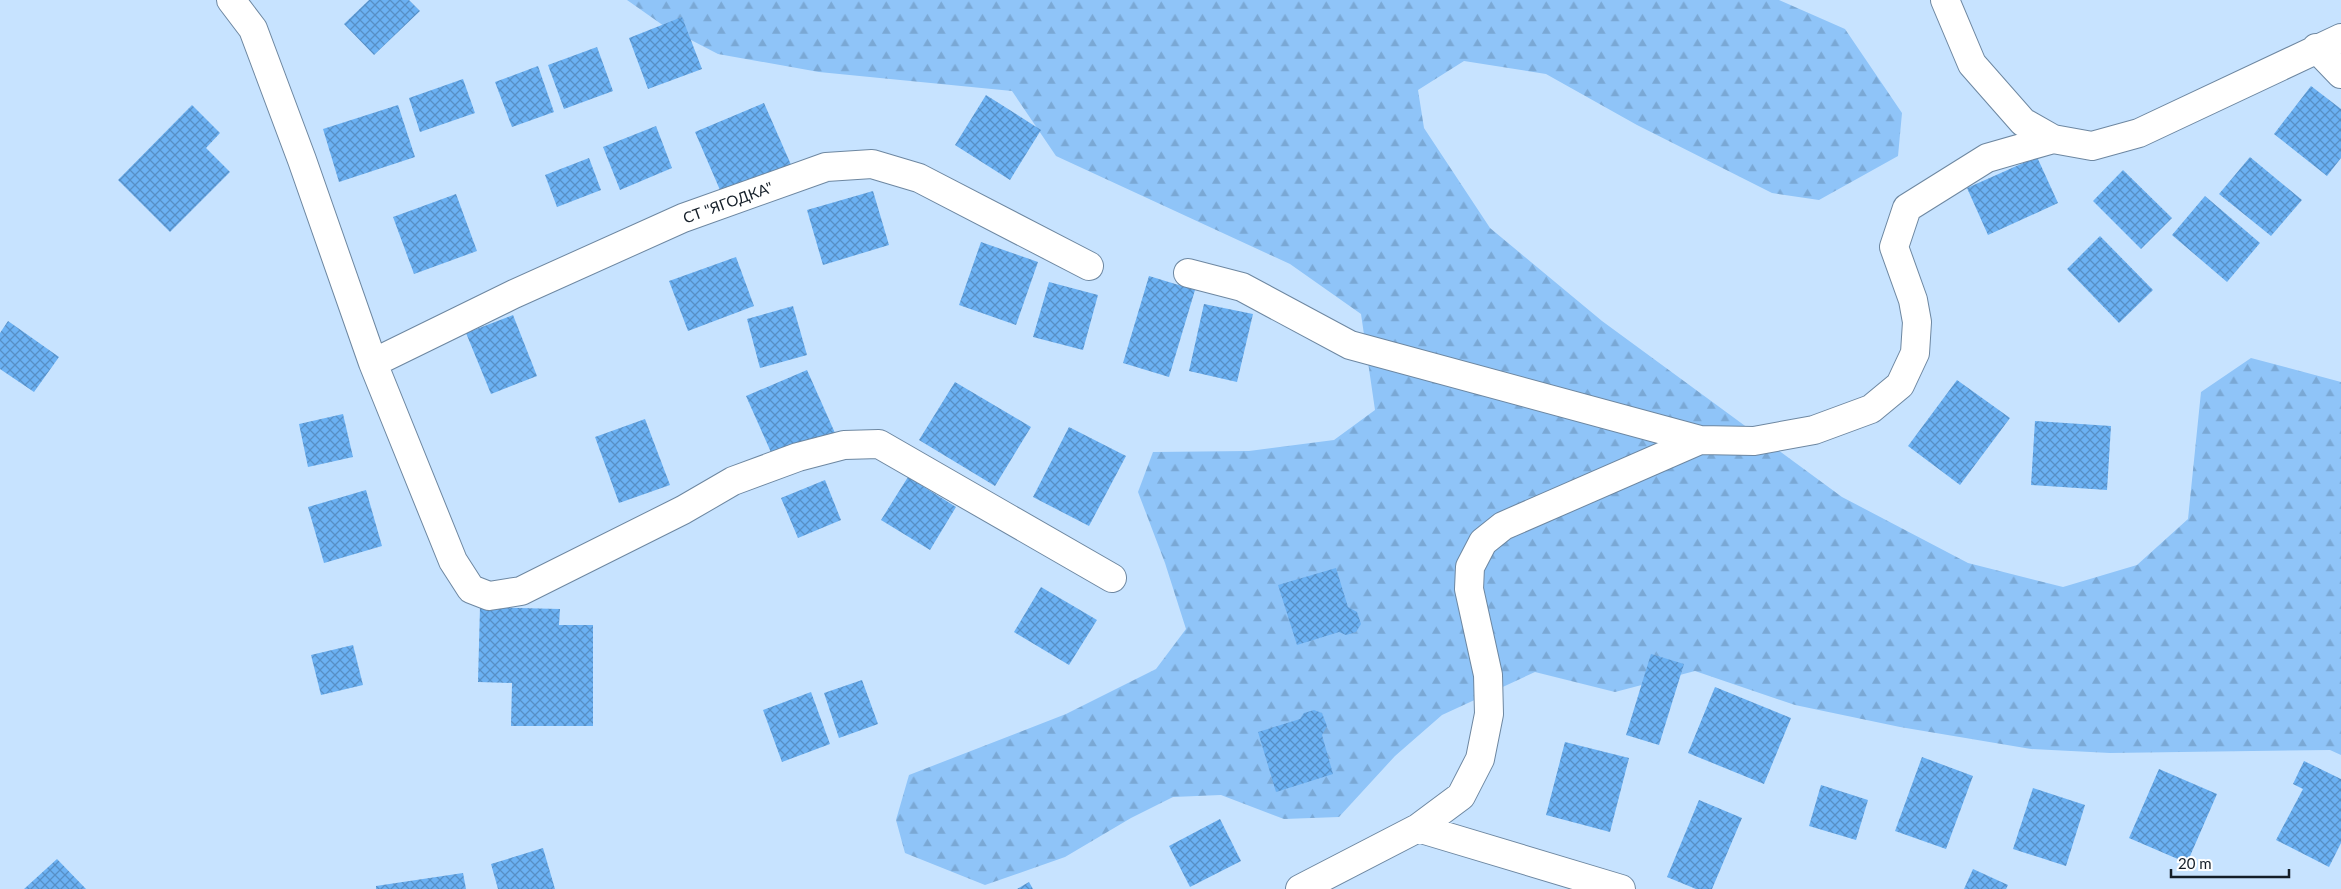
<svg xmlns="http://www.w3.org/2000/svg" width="2341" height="889" font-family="Lato,sans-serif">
<defs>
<pattern id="forest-firs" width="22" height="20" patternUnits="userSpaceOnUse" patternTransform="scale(1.25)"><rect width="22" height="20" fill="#8fc4f8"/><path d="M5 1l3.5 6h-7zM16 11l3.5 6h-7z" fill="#7aa8d5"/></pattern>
<pattern id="building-cross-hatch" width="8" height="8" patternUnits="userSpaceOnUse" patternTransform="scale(1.25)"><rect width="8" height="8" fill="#6bb1f3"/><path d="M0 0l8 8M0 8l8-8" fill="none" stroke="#578fc5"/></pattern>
</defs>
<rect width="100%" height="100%" fill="#c7e3ff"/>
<path fill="url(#forest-firs)" d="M627,0H1779L1845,29L1902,113L1898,156L1819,200L1772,193L1637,125L1546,74L1464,61L1418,90L1424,128L1490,228L1602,321L1842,497L1968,563L2063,587L2137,565L2188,519L2201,392L2251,358L2341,382V755L2330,750L2110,753L2031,749L1900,727L1795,705L1695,671L1615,692L1535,672L1442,715L1395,756L1339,817L1284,819L1221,795L1173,797L1131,818L1065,857L985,885L905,853L896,820L909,775L1066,714L1156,669L1186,629L1165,563L1138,492L1153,452L1249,451L1334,440L1375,410L1361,314L1290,264L1056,156L1012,91L819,72L718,54L664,26Z"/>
<path fill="url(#building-cross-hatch)" d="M369,0H409L420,11L374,55L344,24Z
M682,17L702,69L648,89L629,38Z
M597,47L613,91L564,109L548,65Z
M538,66L554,112L512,127L495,82Z
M463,79L475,113L420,132L409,98Z
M2311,86L2341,109V158L2327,176L2274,134Z
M986,95L1041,130L1010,180L955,145Z
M764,103L792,167L723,197L695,132Z
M192,105L220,133L206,148L230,172L170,232L118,180Z
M398,105L415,157L339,182L323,129Z
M656,126L672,168L620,190L603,147Z
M2037,157L2058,203L1988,235L1967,188Z
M2250,157L2302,200L2271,236L2219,194Z
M589,158L601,190L557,207L545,175Z
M2123,170L2172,218L2141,249L2093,201Z
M873,191L889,245L823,265L807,210Z
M456,194L477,251L414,274L393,217Z
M2205,196L2260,243L2227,282L2172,235Z
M2100,236L2153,290L2119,323L2067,269Z
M981,242L1038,262L1016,325L959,305Z
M736,257L754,306L688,331L669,281Z
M1149,276L1195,290L1169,377L1123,363Z
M1049,282L1098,295L1083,350L1033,337Z
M1204,304L1253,314L1237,382L1189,371Z
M793,306L807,355L760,368L747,319Z
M513,315L537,376L491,394L466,333Z
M8,321L59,357L34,392L0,369V333Z
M807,370L835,433L774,459L746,396Z
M1957,380L2010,418L1960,485L1908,446Z
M955,382L1031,427L995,486L919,440Z
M343,414L353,457L308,467L299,424Z
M645,419L670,485L619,503L595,437Z
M2035,421L2111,426L2107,490L2031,485Z
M1069,427L1126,456L1089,526L1033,497Z
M908,477L956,507L930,550L881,520Z
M825,480L841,520L798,538L781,498Z
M366,490L382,546L324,563L308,507Z
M1336,568L1348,607L1357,612L1361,624L1356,632L1346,635L1339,632L1297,645L1278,585Z
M1041,587L1097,620L1069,665L1014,632Z
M480,607L560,609L559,625H593V726H511L512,683L478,682Z
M353,645L363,685L321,695L311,655Z
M1651,654L1684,664L1659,745L1626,735Z
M862,680L878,724L839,738L824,693Z
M1715,687L1791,718L1764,784L1688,753Z
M811,692L830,744L782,762L763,710Z
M1314,710L1322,713L1327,726L1322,735L1333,774L1276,792L1258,732L1300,719L1304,713Z
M1565,742L1629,758L1610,832L1546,815Z
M1922,757L1973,776L1946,849L1895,831Z
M2304,761L2341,779V843L2329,867L2276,840L2303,789L2293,784Z
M2159,769L2217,794L2187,863L2129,838Z
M1821,785L1868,800L1856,840L1809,826Z
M2033,788L2085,805L2066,866L2013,849Z
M1699,800L1742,818L1712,889H1696L1667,877Z
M1220,819L1241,861L1190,887L1169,846Z
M543,848L555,889H498L491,864Z
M57,859L86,889H24Z
M1973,869L2008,885L2006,889H1964Z
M463,873L466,889H376V886Z
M1029,882L1033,889H1017Z"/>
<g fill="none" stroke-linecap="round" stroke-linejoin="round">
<defs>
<path id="minor" d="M231,0L253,29L302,160L373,363L453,561L471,589L489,596L521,591L683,510L733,481L798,457L844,445L879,444L1112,578
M1945,0L1972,64L2023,122L2053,139L2092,146L2139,133L2341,38
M2316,48L2341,74
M1188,273L1242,287L1350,345L1700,440
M373,363L514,294L683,218L826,167L872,164L919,178L1089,266
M1418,828L1621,889
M1300,889L1418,828L1461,796L1480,759L1489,714L1488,675L1469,589L1470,567L1483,542L1503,526L1700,440L1754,441L1814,430L1871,409L1900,385L1915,353L1917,322L1913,300L1894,247L1907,208L1987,158L2053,139"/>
</defs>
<use href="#minor" stroke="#6d87a1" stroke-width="30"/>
<use href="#minor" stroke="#fff" stroke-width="28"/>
</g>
<g text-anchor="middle" stroke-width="5" stroke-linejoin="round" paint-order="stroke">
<g font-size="15" fill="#141e28" stroke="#fff">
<text transform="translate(728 203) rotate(-20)" y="5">СТ "ЯГОДКА"</text>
</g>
</g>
<path d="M2171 869v8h118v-8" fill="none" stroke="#141e28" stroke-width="2.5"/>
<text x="2178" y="869" font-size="15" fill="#141e28" stroke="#ffffff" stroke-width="4" paint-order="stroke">20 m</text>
</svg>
